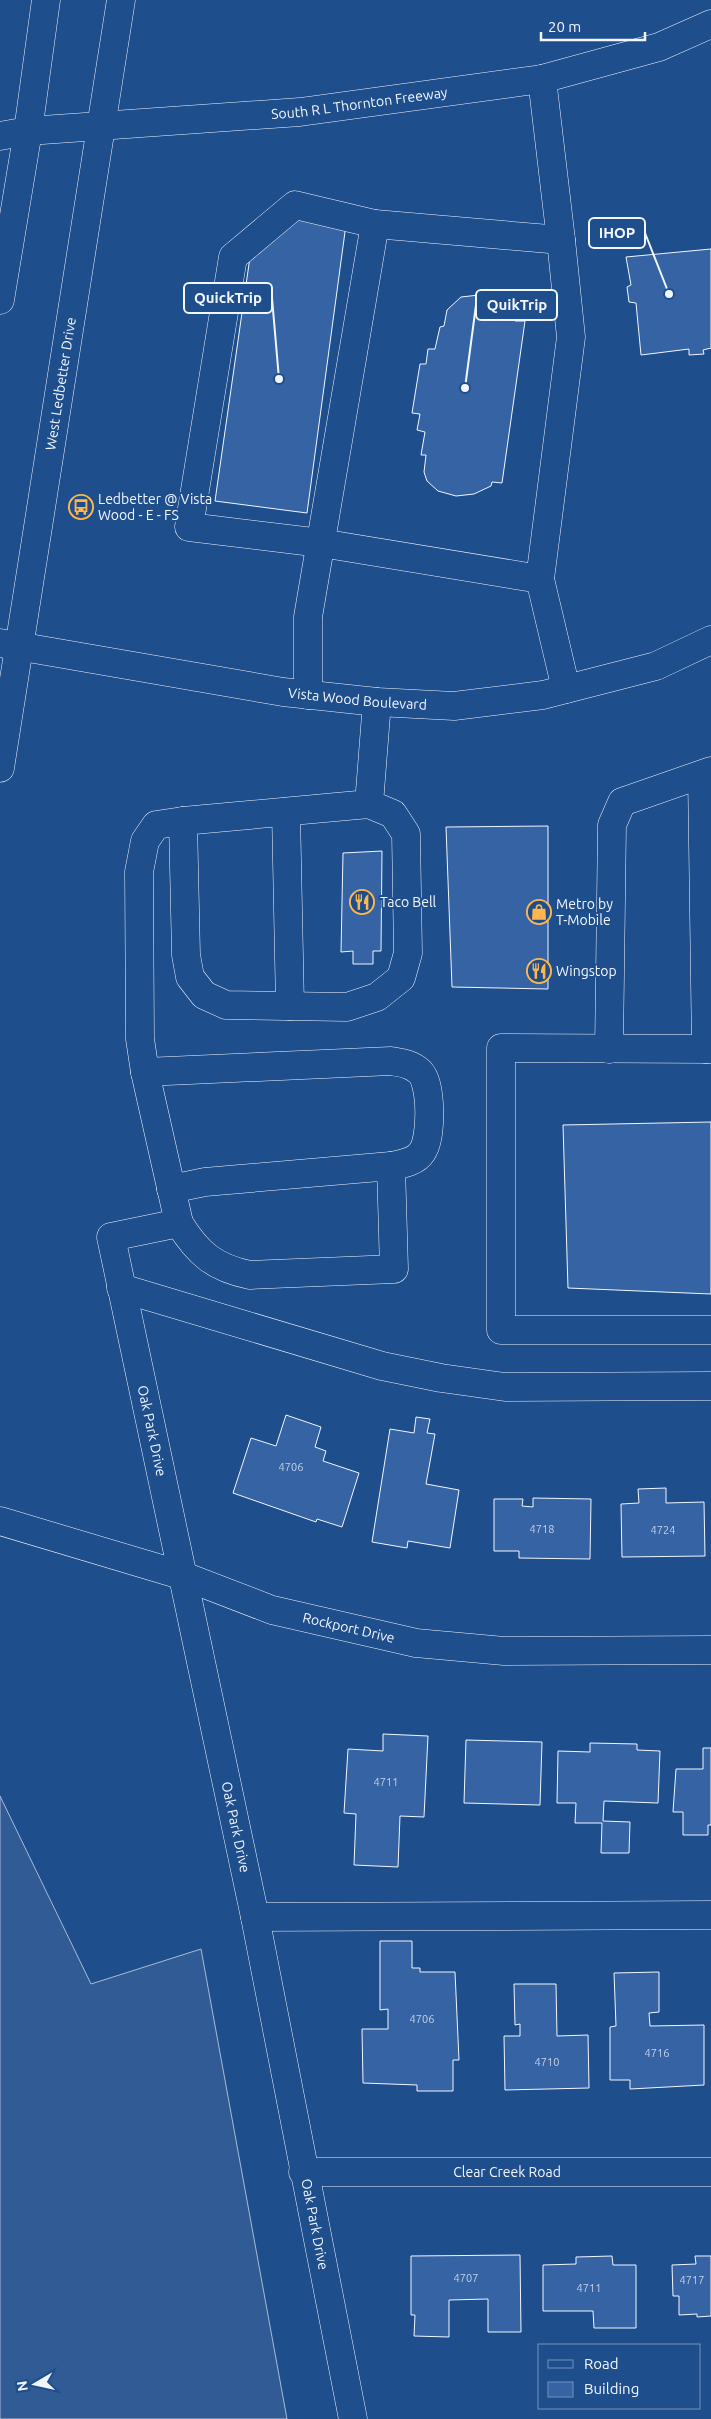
<svg xmlns="http://www.w3.org/2000/svg" width="711" height="2419" font-family="Ubuntu,sans-serif">
<rect width="100%" height="100%" fill="#1f4e8c"/>
<path fill="#305b95" stroke="#a8bbd7" d="M0,1796L91,1984L201,1949L287,2419H0Z"/>
<path fill="#3563a3" stroke="#f2f6ff" d="M302,212L347,217L307,513L215,501L250,257Z
M711,249V348L703,350L704,354L689,355V349L641,355L636,303L629,302L627,287L631,285L626,257Z
M479,295L499,303L516,316L515,321H525L502,483L492,482L491,486L474,494L456,496L438,491L427,481L424,472L426,455H421L425,432L417,430L420,414L412,413L420,364H426L428,349H435L440,327L444,326L447,310L461,297Z
M548,826V989L452,987L446,827Z
M382,851L381,951H373V964H353V951L341,952L343,853Z
M711,1122V1294L568,1288L563,1125Z
M286,1415L321,1427L315,1447L326,1451L323,1461L359,1473L342,1527L317,1519L316,1522L233,1493L251,1438L276,1446Z
M416,1417L430,1419L427,1433L435,1434L426,1484L459,1490L450,1548L408,1541L407,1548L372,1542L390,1429L414,1433Z
M666,1488V1503L704,1502L705,1556L622,1557L621,1504L639,1503L638,1489Z
M533,1498L591,1499L590,1559L519,1558V1551H494V1499H523L522,1506L533,1507Z
M383,1734L428,1736L424,1817L400,1816L398,1867L354,1865L356,1814L344,1813L348,1749L383,1751Z
M466,1740L542,1742L540,1805L464,1803Z
M590,1743L637,1744V1750L660,1751L658,1803L604,1801L603,1821L630,1822L629,1853H601L602,1823H575L576,1803H557L558,1751L590,1752Z
M703,1748H711V1825H708V1835H683V1812H673L676,1769H703Z
M380,1941H412V1968H420V1972H455L459,2060H453V2091H417V2085L363,2083L362,2029H388V2009L380,2010Z
M659,1972V2012L649,2013L650,2026L704,2025V2085L630,2089V2080H610V2027L616,2026L614,1973Z
M514,1984H556L557,2036L588,2035L589,2088L505,2090L504,2036H520V2024L515,2025Z
M520,2255L521,2332H488V2299L449,2300V2337L414,2336L415,2315H411V2256Z
M612,2256L613,2265H636V2328H594L593,2311H543V2265L576,2264V2257Z
M695,2256H711V2316L697,2317V2314L679,2315V2296H673L672,2265L696,2264Z"/>
<g fill="none" stroke-linecap="round" stroke-linejoin="round">
<defs>
<g id="minor">
<path d="M542,79L561,240"/>
<path d="M375,224L295,205L233,257L189,527L321,543L540,579"/>
<path id="s1" d="M0,643L283,692L377,702L454,706L543,695L656,666L711,640"/>
<path d="M308,695V617L375,224L561,240L571,337L540,579L566,689"/>
<path d="M702,775L706,1049"/>
<path d="M369,804L183,821L186,955L190,977L204,995L226,1005L347,1007L377,997L401,978L408,953L406,834L393,814L369,804L377,702"/>
<path d="M286,812L290,1006"/>
<path id="s2" d="M183,821L156,825L145,841L139,872L140,1039L145,1072L179,1223L111,1237L255,1917L353,2419"/>
<path d="M609,1049L612,825L622,802L711,771"/>
<path d="M711,1049L501,1048V1330H711"/>
<path d="M145,1072L391,1061C402,1063 412,1064 420,1072C432,1084 432,1138 422,1152C416,1162 402,1164 391,1166"/>
<path d="M171,1189L205,1182L391,1166L394,1269L250,1275C215,1268 198,1254 179,1223"/>
<path d="M121,1288L382,1366L441,1378L505,1387L711,1386"/>
<path id="s3" d="M0,1521L181,1575L272,1610L416,1643L504,1651L711,1650"/>
<path d="M255,1917L711,1915"/>
<path id="s4" d="M303,2172H711"/>
</g>
<g id="major">
<path id="s5" d="M0,136L28,131L300,112L542,79L659,47L711,24"/>
<path d="M0,300L28,131L46,0"/>
<path id="s6" d="M0,768L121,0"/>
</g>
</defs>
<use href="#minor" stroke="#f2f6ff" stroke-width="29"/>
<use href="#major" stroke="#f2f6ff" stroke-width="29"/>
<use href="#minor" stroke="#1f4e8c" stroke-width="28"/>
<use href="#major" stroke="#1f4e8c" stroke-width="28"/>
</g>
<defs>
<symbol id="bus-ring" viewBox="-11 -11 22 22"><circle r="9.5" fill="#1f4e8c" stroke="#ffb74d" stroke-width="1.5"/><path d="M-5-6H5V4H4V6H2V4H-2V6H-4V4H-5ZM-3.5-4V0h7V-4ZM-3.5 1.2v1.5H-2V1.2ZM2 1.2v1.5H3.5V1.2Z" fill="#ffb74d"/></symbol>
<symbol id="restaurant-ring" viewBox="-11 -11 22 22"><circle r="9.5" fill="#1f4e8c" stroke="#ffb74d" stroke-width="1.5"/><path d="M-5-6h1v4h1v-4h1v4h1v-4h1v5L-1.5 .5V6h-2V.5L-5-1ZM5-6V6H3V1.5H1.5Q1.5-4 5-6Z" fill="#ffb74d"/></symbol>
<symbol id="shop-ring" viewBox="-11 -11 22 22"><circle r="9.5" fill="#1f4e8c" stroke="#ffb74d" stroke-width="1.5"/><path d="M-5-2.5h2.3a2.7 3.5 0 0 1 5.4 0H5L5.5 6h-11ZM-1.5-2.5h3a1.5 2.3 0 0 0-3 0Z" fill="#ffb74d"/></symbol>
</defs>
<g fill-rule="evenodd">
<use href="#bus-ring" x="67" y="493" width="28" height="28"/>
<use href="#restaurant-ring" x="348" y="888" width="28" height="28"/>
<use href="#shop-ring" x="525" y="898" width="28" height="28"/>
<use href="#restaurant-ring" x="525" y="957" width="28" height="28"/>
</g>
<g text-anchor="middle" stroke-width="4" stroke-linejoin="round" paint-order="stroke">
<g font-size="11" fill="#c3d1e8">
<text x="291" y="1471">4706</text>
<text x="542" y="1533">4718</text>
<text x="663" y="1534">4724</text>
<text x="386" y="1786">4711</text>
<text x="422" y="2023">4706</text>
<text x="657" y="2057">4716</text>
<text x="547" y="2066">4710</text>
<text x="466" y="2282">4707</text>
<text x="692" y="2284">4717</text>
<text x="589" y="2292">4711</text>
</g>
<g font-size="14" fill="#f2f6ff" stroke="#1f4e8c">
<text dy="5" stroke="none"><textPath href="#s5" startOffset="361">South R L Thornton Freeway</textPath></text>
<text dy="5" stroke="none"><textPath href="#s6" startOffset="389">West Ledbetter Drive</textPath></text>
<text dy="5" stroke="none"><textPath href="#s1" startOffset="362">Vista Wood Boulevard</textPath></text>
<text dy="5" stroke="none"><textPath href="#s2" startOffset="701">Oak Park Drive</textPath></text>
<text dy="5" stroke="none"><textPath href="#s3" startOffset="365">Rockport Drive</textPath></text>
<text dy="5" stroke="none"><textPath href="#s2" startOffset="1106">Oak Park Drive</textPath></text>
<text dy="5" stroke="none"><textPath href="#s4" startOffset="204">Clear Creek Road</textPath></text>
<text dy="5" stroke="none"><textPath href="#s2" startOffset="1511">Oak Park Drive</textPath></text>
</g>
<g font-size="14" fill="#f2f6ff" stroke="#1f4e8c" text-anchor="start">
<text x="98" y="504">Ledbetter @ Vista<tspan x="98" dy="16">Wood - E - FS</tspan></text>
<text x="380" y="907">Taco Bell</text>
<text x="556" y="909">Metro by<tspan x="556" dy="16">T-Mobile</tspan></text>
<text x="556" y="976">Wingstop</text>
</g>
</g>
<path fill="none" stroke="#f2f6ff" stroke-width="2" d="M669 294L645 233M279 379L272 298M465 388L476 305"/>
<g fill="#f2f6ff" stroke="#1f4e8c" stroke-width="2">
<circle cx="669" cy="294" r="5"/>
<circle cx="279" cy="379" r="5"/>
<circle cx="465" cy="388" r="5"/>
</g>
<g fill="#1f4e8c" stroke="#f2f6ff" stroke-width="2">
<rect x="589" y="218" width="56" height="30" rx="5"/>
<rect x="184" y="283" width="88" height="30" rx="5"/>
<rect x="476" y="290" width="81" height="30" rx="5"/>
</g>
<g font-size="15" text-anchor="middle" font-weight="bold" fill="#f2f6ff">
<text x="617" y="238">IHOP</text>
<text x="228" y="303">QuickTrip</text>
<text x="517" y="310">QuikTrip</text>
</g>
<rect x="538" y="2344" width="162" height="65" fill="#1f4e8c" stroke="#7391ba"/>
<rect x="548" y="2360" width="25" height="8" fill="#1f4e8c" stroke="#7391ba"/>
<text x="584" y="2369" font-size="15" fill="#f2f6ff">Road</text>
<rect x="548" y="2382" width="25" height="15" fill="#3563a3" stroke="#7391ba"/>
<text x="584" y="2394" font-size="15" fill="#f2f6ff">Building</text>
<g transform="translate(35 2384) rotate(261)" stroke="#1f4e8c" stroke-width="4" paint-order="stroke">
<path d="M0-4L9 19L0 12L-9 19Z" fill="#f2f6ff"/>
<text y="-8" font-size="14" font-weight="bold" text-anchor="middle" fill="#f2f6ff">N</text>
</g>
<path d="M541 32v8h104v-8" fill="none" stroke="#f2f6ff" stroke-width="2.5"/>
<text x="548" y="32" font-size="15" fill="#f2f6ff" stroke="#1f4e8c" stroke-width="4" paint-order="stroke">20 m</text>
</svg>
